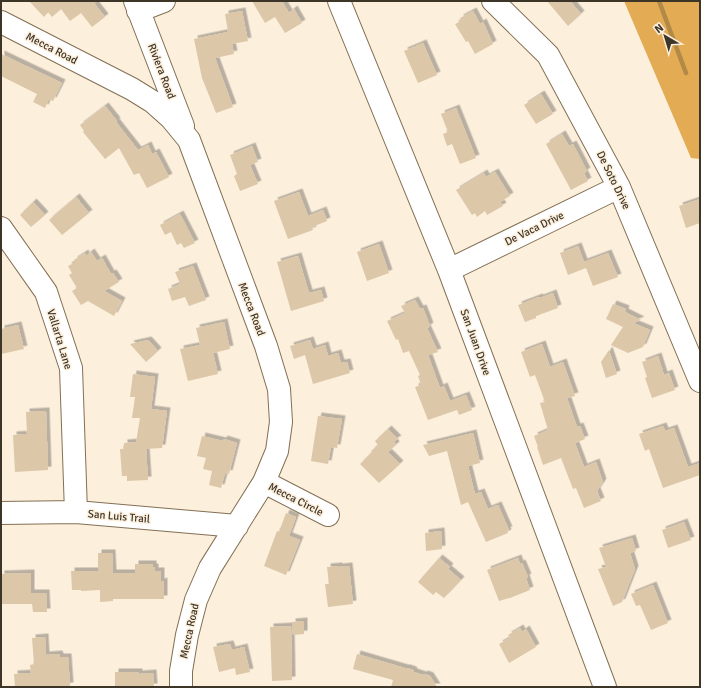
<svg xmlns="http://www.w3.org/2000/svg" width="701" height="688" font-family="Signika,sans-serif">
<defs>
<filter id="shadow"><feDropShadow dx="3.5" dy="-3.5" stdDeviation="0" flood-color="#0004"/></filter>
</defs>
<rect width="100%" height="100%" fill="#fcefdc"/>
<path fill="#e3ab53" d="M624,1H700V159L691,158Z"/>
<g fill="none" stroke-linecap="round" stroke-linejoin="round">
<path stroke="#b38947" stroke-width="4.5" d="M659,1L686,73"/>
</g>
<path fill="#dcc7a9" filter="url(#shadow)" d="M29,1H97L94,3L105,17L92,27L81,13L70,21L61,9L52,17L48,12L44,17Z
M252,1H282L289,13L294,9L302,23L285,33L275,17L265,23Z
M547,1H570L581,14L568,26Z
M242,11L248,41L232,44L234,54L215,58L233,107L216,113L202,78L194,39L228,32L225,14Z
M473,11L480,24L483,22L493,44L475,54L468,41L466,42L455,24L461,21L460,18Z
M423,43L437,75L418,83L404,51Z
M1,54L62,83L53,101L49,99L45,108L33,102L37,94L1,76Z
M541,94L553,114L536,124L524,105Z
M105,106L117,121L116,122L138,150L148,145L152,154L156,152L169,177L147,188L139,173L134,175L119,148L105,159L83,132L84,131L80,125Z
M456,108L476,158L460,164L452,144L447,146L443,134L448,132L441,114Z
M562,134L569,146L573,144L587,171L584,173L588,181L571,190L546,144Z
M252,146L258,162L250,165L258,184L240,191L234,176L237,174L230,155Z
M495,172L510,196L500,202L503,206L487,215L485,211L477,217L475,213L472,215L456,190L484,173L486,177Z
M299,192L308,216L323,210L327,221L312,227L313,230L288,239L274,201Z
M76,197L89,213L62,235L49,220Z
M700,199V223L686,228L679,206Z
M33,202L45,215L31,227L20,215Z
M180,214L195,243L184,248L181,243L177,245L171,232L165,235L160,225Z
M379,244L389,273L367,281L357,252Z
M578,246L584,262L608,253L618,277L593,286L586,268L568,275L560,253Z
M91,252L97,261L102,258L111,274L113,273L119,282L104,291L122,301L114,316L88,301L81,305L72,291L77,288L69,275L72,273L68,266L74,263V260L85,253L86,256Z
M298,256L309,293L321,290L324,301L291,311L277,262Z
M193,266L206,300L189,306L185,297L172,301L168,289L180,284L175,272Z
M553,293L558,308L536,316V318L525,322L518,305L539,297L540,298Z
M415,300L420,309L423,308L430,326L427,328L438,352L428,355L440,388L444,386L450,401L466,395L472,410L459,415L457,410L428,420L415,387L421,385L418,376L420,375L409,351L403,353L398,339L396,340L387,321L405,313L401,306Z
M613,304L626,309L625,312L641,320L633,323L650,330L643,347L628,353L611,345L623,327L606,319Z
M224,322L230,349L213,353L218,374L188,381L180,349L200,345L196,328Z
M18,325L24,349L1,354V329Z
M148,340L158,351L146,362L130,344Z
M310,340L313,349L325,345L328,356L338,353L341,363L347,362L350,373L313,384L305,355L294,359L290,346Z
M542,344L550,367L563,362L575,396L567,398L577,427L580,426L585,439L575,443L584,467L596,462L603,482L597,491L601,501L584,508L576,488L573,489L561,458L543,465L537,447H538L534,436L548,430L540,403L545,402L535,375L530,377L521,352Z
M609,350L617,374L606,378L601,362Z
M658,356L664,375L669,373L675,390L652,398L645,378L647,377L642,362Z
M133,374L155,377L151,409L167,411L162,448L146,449L148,480L127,481V476H122L120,449H124V443L136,442L140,418H132L135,397H130Z
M46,411L48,470L15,472L13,435L27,434L26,412Z
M318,416L342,419L337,448L331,447L328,464L311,461Z
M663,426L665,431L674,428L688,467L700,463V475L663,488L649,449L645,451L639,434Z
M388,429L398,439L394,441L396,445L388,452L400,464L379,483L360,464L372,452L371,451L378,445L375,441Z
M473,433L480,463L468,466L475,494L481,492L488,509L498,505L509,530H507L508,533L486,542L468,502L461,505L447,451L429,456L423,445Z
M202,436L223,441L224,439L237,443L229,474L225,473L221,488L209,485L212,471L203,469L206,458L197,456Z
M286,513L296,517L289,536L300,540L286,575L264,566L277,531L279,532Z
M684,522L691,540L668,548L662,530Z
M441,531L442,549L426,551L425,533Z
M632,538L636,551L630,553L635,569L622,602L613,606L598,569L606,567L599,548Z
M98,553H112L113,573H135V564H153V567H155V571H161V582L164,581V599H113V601L100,602V590L81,591V590H72L71,571H98Z
M439,558L450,567L448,569L461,580L444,598L436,592L433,595L418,582Z
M518,558L520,564L522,563L528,577L526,578L530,590L510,598H509L499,601L487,570Z
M339,566V567L349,566L353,604L328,607L325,584H329L327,567Z
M31,573V593H46L47,612H33L32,604H1V574Z
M653,585L668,623L651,630L640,605L636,606L631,594Z
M304,621V634L293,635L292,622Z
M291,626L292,680L272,681L270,627Z
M520,628L522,632L526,629L536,647L509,663L499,644L510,638L508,635Z
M45,637L46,655L59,654L60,657H68L70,686H67V687H15L14,674L31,673L30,665L34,664L32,638Z
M230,644L232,650L244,647L250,672L236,675L235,668L219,672L213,647Z
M357,654L405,668H407L413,670L414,672L423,675L425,674L430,676L437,687H391L393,680L353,669Z
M115,672H139V674L153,673L154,687H115Z"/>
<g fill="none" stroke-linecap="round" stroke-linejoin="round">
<defs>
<path id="minor" d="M135,1L183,126
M339,1L449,270L605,687
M493,1L548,55L619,187L700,381
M138,11L164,1
M1,22L132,89L153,102L171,118L189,140L266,346L279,389L281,422L277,451L264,482L210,568L196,600L187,635L181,671V687
M1,228L46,292L71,368L76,512
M449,270L619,187
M264,482L328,515
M1,513L76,512L237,526"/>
</defs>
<use href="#minor" stroke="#837054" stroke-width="24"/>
<use href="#minor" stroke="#fff" stroke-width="22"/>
</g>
<g text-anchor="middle" stroke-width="3" stroke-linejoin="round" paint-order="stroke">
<g font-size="11" fill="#3e3529" stroke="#fcefdc">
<text transform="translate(52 48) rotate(27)" y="4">Mecca Road</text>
<text transform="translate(162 71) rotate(69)" y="4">Riviera Road</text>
<text transform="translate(614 180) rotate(64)" y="4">De Soto Drive</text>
<text transform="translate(534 228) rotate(-26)" y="4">De Vaca Drive</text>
<text transform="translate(252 309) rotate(69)" y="4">Mecca Road</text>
<text transform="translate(60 339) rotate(73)" y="4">Vallarta Lane</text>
<text transform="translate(476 342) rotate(70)" y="4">San Juan Drive</text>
<text transform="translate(296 499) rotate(27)" y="4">Mecca Circle</text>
<text transform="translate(119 516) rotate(5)" y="4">San Luis Trail</text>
<text transform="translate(189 631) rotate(-78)" y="4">Mecca Road</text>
</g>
</g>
<rect width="701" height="688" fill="none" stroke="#3e3529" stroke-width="4"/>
<g transform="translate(665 36) rotate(322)" stroke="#fcefdc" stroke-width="3" paint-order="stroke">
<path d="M0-3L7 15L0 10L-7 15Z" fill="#3e3529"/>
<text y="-6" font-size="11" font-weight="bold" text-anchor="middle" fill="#3e3529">N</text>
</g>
</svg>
